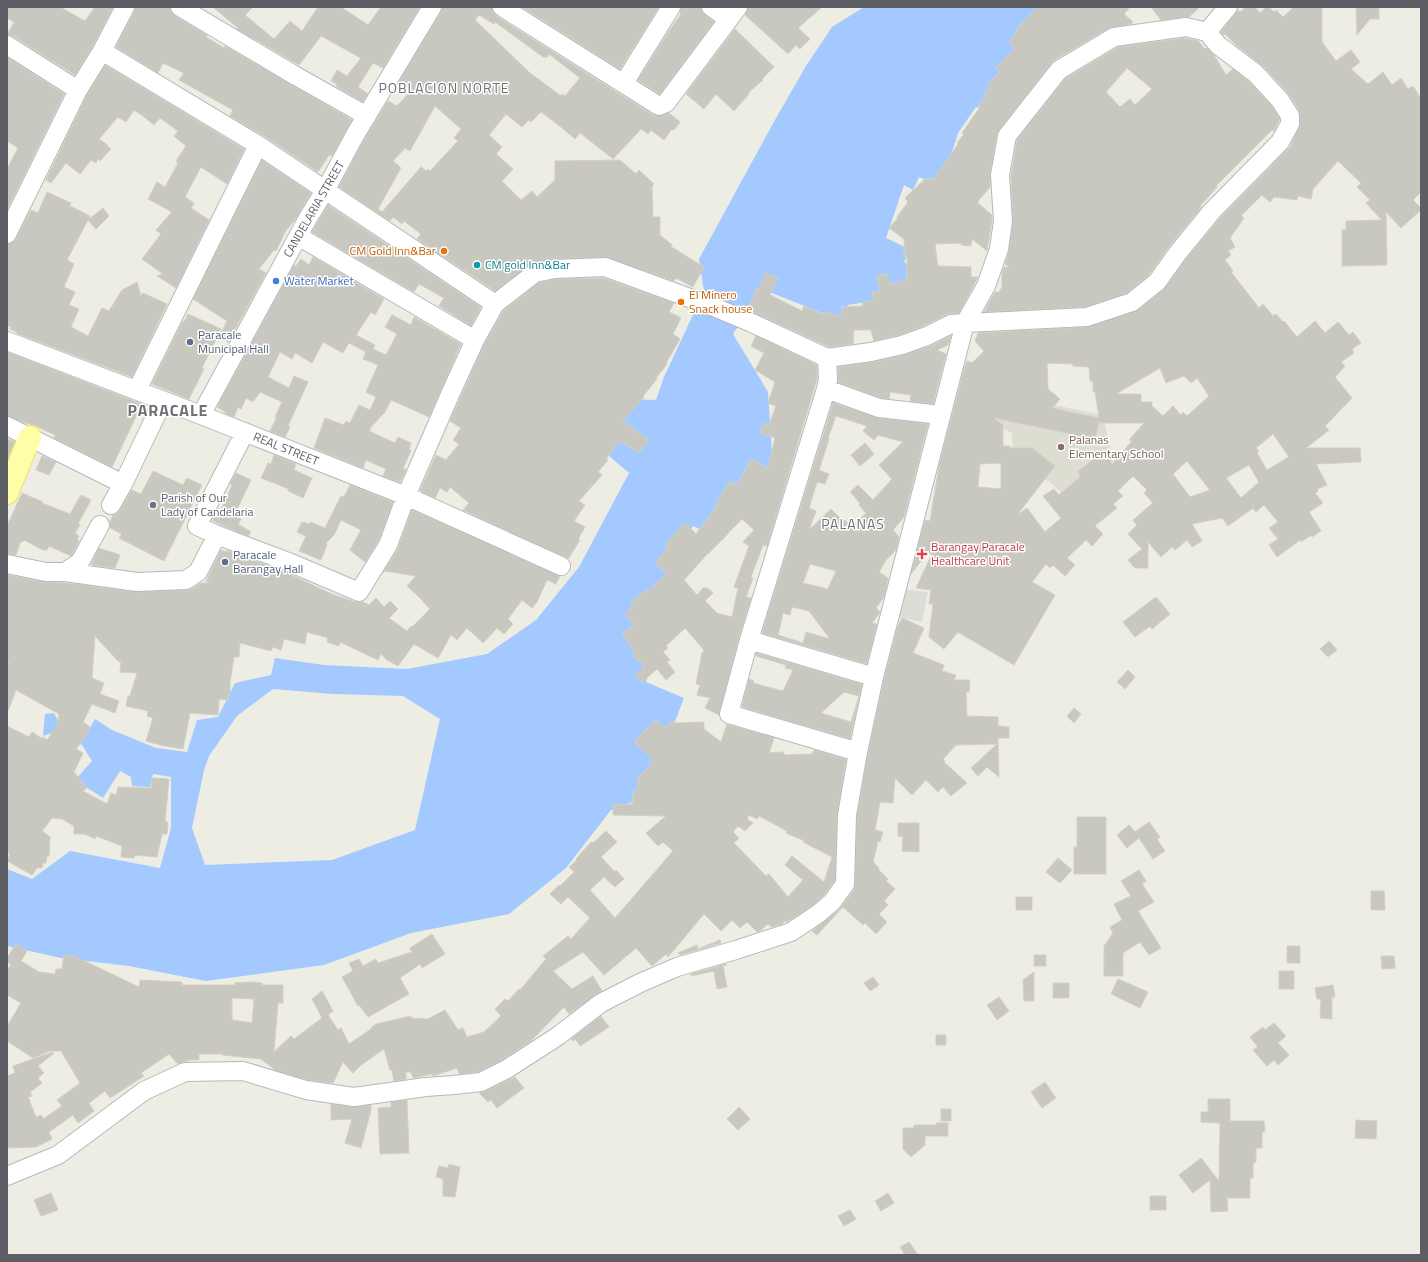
<svg xmlns="http://www.w3.org/2000/svg" width="1428" height="1262" font-family="'Titillium Web',sans-serif">
<rect width="100%" height="100%" fill="#eeede4"/>
<path fill="#dddcd6" d="M903,589L928,592L922,622L898,617Z"/>
<path fill="#deddd2" d="M987,391L1103,415L1113,461L1070,501L1051,483L1013,460L1012,433L978,417Z"/>
<path fill="#a3c9ff" fill-rule="evenodd" d="M864,7H1040L984,109L976,107L958,133L941,187L919,177L913,190L904,185L886,238L911,250L904,262L943,289L848,305L842,321L762,289L733,334L768,392L773,468L723,540L693,526L654,595L653,662L646,682L684,698L646,797L611,810L566,868L509,914L411,933L324,965L206,981L129,966L61,958L7,946V869L32,879L70,851L160,868L171,828V777L153,774L150,787L132,786L131,777L120,771L103,798L75,780L92,761L82,745L52,733L43,736L45,714L54,713L61,726L87,733L95,719L112,730L156,748L187,752L197,720L218,717L235,683L271,675L275,658L324,665L407,669L487,654L536,620L579,567L629,473L602,450L632,399L656,400L664,377L704,291L699,259L776,118L806,66L832,27ZM273,689L333,694L403,696L440,719L415,830L332,860L205,865L192,828L204,770L209,756L237,716Z"/>
<path fill="#c9c8c0" stroke="#d3d0c2" fill-rule="evenodd" d="M7,7H60L85,21L95,7H113L93,46L75,75L13,36L7,35L14,22L7,18Z
M135,7H170L171,12L175,16L207,35L206,37L224,48L225,46L352,120L332,156L329,155L318,172L264,136L230,116L233,110L179,80L184,73L163,63L158,73L116,47L134,12Z
M213,7H253L245,15L274,39L290,21L302,31L318,7H341L368,25L381,7H420L383,68L373,63L358,87L368,94L363,102L336,86L337,84L331,81L337,70L347,76L361,58L321,36L299,65L237,29L238,28Z
M442,7H492L493,12L496,16L653,115L659,116L669,113L680,122L674,130L672,129L664,140L651,130L648,134L641,129L613,159L580,133L575,139L561,127L541,112L531,122L529,120L522,127L506,114L489,135L502,147L496,154L513,169L502,181L521,200L532,191L537,197L555,180V161L620,160L636,174L639,170L654,184L652,186L653,217H660V235L672,245L670,246L704,267L693,287L676,278L674,281L605,257L554,259L533,263L495,291L417,239L421,234L404,221L402,224L393,217L390,221L339,187L364,140L388,101L397,106L411,91L398,83L441,12ZM479,15L494,24L495,22L543,57H547L549,54L580,78L565,96L562,94L561,96L530,73L475,20ZM435,106L461,129L454,138L458,141L430,171L428,169L426,171L421,167L382,212L378,209L401,168L393,161L405,148L410,151Z
M522,7H659L620,69Z
M681,7H701L702,12L705,15L714,22L660,94L638,80L669,31L681,14L680,13Z
M748,7H822L798,28L810,39L800,49L796,45L788,54L745,15Z
M1038,7H1130L1124,14L1133,22L1131,24L1109,28L1053,61L999,130L997,134L990,173V187L978,201V203L992,215V221L987,251L972,239L971,246L961,245V243L935,244L938,266L971,267V277H978L959,313L947,314L923,326L899,335L874,341L871,330H854L853,344L829,347L748,310L756,289L758,290L766,273L778,278L770,295L802,311L804,306L825,315L826,312L842,317V307L863,306L862,303L874,300L872,292L880,291L877,276L887,274L890,284L907,280V257H904V239L889,228L898,218L897,217L908,202L905,198L925,179H934L952,153L958,144L957,143L964,134L962,133L980,107L978,105L986,96L984,93L991,86L988,84L1000,72L996,68L1015,48L1009,43L1016,34L1015,33L1020,25Z
M1151,7H1200L1189,17L1161,20Z
M1246,7H1255L1260,13L1266,7H1269L1274,12L1276,10L1283,17L1294,7H1322V42L1336,61L1351,50L1360,62L1351,69L1368,84L1383,72L1392,85L1401,78L1408,89L1413,86L1421,99V192L1413,200L1421,208V210L1401,228L1386,212L1387,265L1342,266V230H1346V221L1382,220L1366,203L1370,200L1357,187L1361,183L1338,161L1313,189L1311,199L1298,196L1297,200L1274,197L1270,202L1262,195L1241,216L1244,218L1230,238L1235,247L1228,251L1231,255L1225,260L1233,271L1231,272L1259,308L1263,304L1273,316L1276,314L1283,322L1284,321L1297,337L1315,321L1325,333L1338,322L1349,335L1353,332L1361,343L1352,349L1354,353L1341,362L1345,366L1335,377L1352,398L1325,426L1329,430L1306,448H1360L1361,462L1316,464L1327,485L1317,489L1318,491L1315,493L1323,503L1309,512L1321,531L1312,537L1311,535L1301,542L1300,540L1277,557L1269,545L1278,539L1269,528L1278,522L1264,505L1256,512L1253,508L1228,526L1222,518L1192,524L1202,541L1192,547L1187,540L1175,550L1172,547L1161,557L1148,542V568H1135L1128,560L1142,549L1128,534L1137,525L1133,520L1153,503L1144,493L1147,490L1133,476L1118,491L1123,496L1113,504L1117,508L1095,526L1103,534L1092,546L1086,540L1067,558L1075,565L1065,576L1053,565L1050,568L1046,564L1032,582L1055,595L1014,665L958,632L944,649L929,637L933,604H929L931,590L916,588L932,554L928,552L911,574L925,520L930,521L939,466L965,366L967,361L972,363L984,351L975,341L978,333L1088,327L1138,310L1165,288L1185,260L1220,218L1290,147L1300,124L1299,110L1288,93L1263,66L1236,45L1225,34L1223,35L1221,32L1238,10L1240,12ZM1047,363L1073,364V366L1089,367L1090,381H1093V392L1095,391L1099,418L1052,408L1060,399L1048,389ZM1160,368L1166,383L1184,376L1191,383L1197,378L1209,396L1187,416L1183,412L1181,415L1173,406L1163,416L1152,406V402H1141V394H1116ZM994,418L1095,439L1099,421V423H1144L1129,440L1132,441L1112,464L1104,452L1078,471L1080,477L1060,494H1058L1054,489L1043,496L1061,518L1045,532L1027,508L1017,515L1055,466L1032,448H1010V446H1003V425ZM1273,434L1289,457L1267,470L1257,453L1259,451L1256,448ZM1187,461L1210,490L1190,497L1173,474ZM1001,463V489L978,487L980,464ZM1249,465L1259,482L1241,498L1226,478Z
M1356,7H1379V19H1370L1357,35Z
M735,29L774,67L762,79L763,80L748,93L749,94L734,111L716,94L704,109L686,94Z
M1185,38L1198,41L1205,49L1207,48L1214,55L1226,75L1233,69L1248,81L1272,106L1280,119L1274,131L1272,130L1216,186L1217,187L1201,205V208L1168,248L1149,275L1127,293L1085,307L984,312L995,292H1000V289H1002V273L1004,267L1010,268L1005,264L1009,251L1013,222L1011,176L1017,140L1066,78L1118,47ZM1127,68L1152,89L1135,105L1130,99L1120,107L1106,92Z
M7,57L64,94L7,210V169L18,148L7,141Z
M105,65L244,149L227,184L201,167L185,197L194,203L191,208L209,220L176,288L157,276L163,274L142,259L161,234L156,230L172,212L148,199L157,182L165,187L178,163L176,161L186,146L174,136L178,131L160,118L154,125L143,116L134,110L126,122L118,117L99,139L105,143L111,149L100,161L98,159L96,163L91,160L80,174L66,163L51,183L46,180L87,95Z
M262,160L311,193L296,218L285,232L276,251L274,250L259,269L266,273L228,342L219,337L227,321L193,299Z
M47,192L71,203L70,206L90,216L88,220L103,208L109,216L96,229L88,220L67,260L74,264L64,287L75,292L69,305L79,309L71,327L88,336L102,308L109,311L122,290L137,282L141,296L143,293L167,304L132,377L16,333L17,332L10,329L11,327L7,325V244L12,243L16,239L31,210L38,213Z
M328,205L481,307L471,326L439,306L444,298L437,294L419,284L414,292L312,232Z
M313,257L384,299L375,315L371,312L356,335L375,345L373,349L386,355L397,334L385,327L392,315L411,325L414,317L461,344L429,417L391,400L385,412L370,428L371,429L369,431L395,443L398,437L411,443L409,449L411,451L403,468L406,470L400,482L383,476L386,469L366,460L363,468L314,448L325,418L344,425L346,421L350,423L359,405L370,410L376,397L366,392L378,365L363,359L366,352L349,343L343,353L323,342L312,363L295,353L292,359L280,352L268,377L289,388L294,376L308,382L288,426L290,427L285,437L270,431L277,417H275L282,402L260,392L253,402L246,398L241,409L238,407L234,417L225,413V412L217,407L294,265L296,266L301,259L309,265Z
M603,278L674,303L669,312L681,318L673,334L680,339L666,363L667,364L656,378L657,379L643,396L644,397L623,421L649,440L639,453L620,441L606,459L608,460L598,472L602,475L579,501L585,505L574,521L585,527L578,539L580,540L568,559L463,510L469,503L450,487L447,492L440,488L435,498L420,491L436,455L446,460L459,444L453,440L461,428L450,421L484,345L503,311L539,283L556,279Z
M188,314L221,329L202,368L204,369L189,399L152,384L183,321L184,322Z
M756,336L817,365V379L767,546L763,545L751,577L753,578L746,597L751,598L739,637L719,715L705,708L710,698L697,695L700,685L696,684L702,653L704,650L685,628L666,646L668,648L663,652L670,660L667,662L675,672L666,680L657,669L642,682L635,675L645,666L633,656L635,652L622,634L634,625L625,613L633,607L630,604L646,590L647,592L667,574L655,563L668,548L665,545L685,523L696,534L717,506L715,505L730,481L737,485L751,459L768,468L775,438L760,433L764,423L769,425L776,406L768,403L775,382L755,370L764,353L751,346ZM742,519L754,530L743,542L749,546L734,587L738,588L732,617L717,613L705,601L713,593L707,588H703L697,595L684,580L708,553V554Z
M951,336L948,345L937,350L946,354L933,404L910,401L911,395L890,392L889,399L881,398L838,382V367L873,362L904,355L931,346Z
M7,352L142,404L112,467L54,438L55,435L34,425L25,423L7,416Z
M833,403L878,418L928,424L904,517L893,530L899,537L896,550L886,560L879,572L888,578L884,597L876,608L880,612L872,623L877,624L867,664L762,633ZM836,416L867,426L863,431L874,440L878,435L903,442L879,465L892,479L873,500L858,485L850,492L860,503L859,505L866,513L852,527L845,520L843,521L831,509L809,530L816,511L809,508L817,482L825,484L829,474L819,470L829,439L828,438ZM810,564L836,571L828,589L803,583ZM792,607L809,611L830,639L806,632L803,643L778,635L783,613L790,615Z
M7,439L15,442L7,460Z
M865,443L874,454L860,466L851,455Z
M274,455L296,464L294,470L312,478L303,498L288,491L289,489L261,478L268,463L271,464Z
M42,456L56,462L49,475L36,470Z
M153,471L183,485L187,478L202,485L164,561L119,538L122,534L110,528V522L113,515L117,514L120,510L132,490L141,494Z
M236,473L251,480L234,516L241,519L238,524L251,532L248,536L221,525L212,520L218,508L221,510L232,485L230,484Z
M350,485L393,502L379,540L365,562L350,550L361,530L341,520L334,535L326,543L327,545L321,560L299,551L306,536L297,532L302,522L309,524L311,522L325,528L341,496L344,497Z
M22,493L43,502L42,503L70,514L81,495L91,500L78,524L80,525L75,533L79,536L77,540L79,541L72,555L71,556L49,546L47,550H43L24,540L23,542L21,541L16,555L7,554V526Z
M412,510L560,576L556,584L547,580L537,602L532,608L522,600L508,619L513,624L504,634L497,628L483,643L467,628L457,640L451,635L438,658L414,644L398,666L387,660L381,654L378,660L340,642L339,646L327,642L328,638L307,632L305,644L284,639L281,650L273,647L271,651L240,643L239,657H234L230,682V695H228V700L219,699L218,715L190,713L183,749L160,745L146,741L153,718L147,716L148,711L126,706L128,696H130L137,673L120,672L121,662H119L95,636L92,678L104,683L100,694L119,701L115,713L92,704L83,722L90,727L88,732L76,749L83,753L74,772L87,788L83,791L107,804L111,793L116,795L118,787L151,788L152,778L169,779L165,822H168L167,834H162L157,857L135,855L134,858L121,857L122,846L96,836L95,839L85,834H74V826L62,819L52,818L42,831L50,837L49,856H47L46,863H43L42,868H37L32,875L7,861L10,854L7,852V726L29,737L32,732L41,738L43,737L47,740L57,726L59,714L16,690L8,711H7V668L9,662L7,661V575L44,582L68,583L136,592L186,590L192,589L201,583H210L206,581L221,550L227,552V550L287,573L334,595L355,602H363L369,605L376,598L384,607L390,601L398,609L389,618L407,631L411,626L412,627L430,609L419,597L407,586L416,576L385,571L383,573L398,549Z
M99,548L120,555L115,568L91,565Z
M1156,597L1170,614L1152,629L1150,626L1135,637L1123,622Z
M902,618L924,628L913,653L944,665L942,671L956,675L954,680H970L969,692H966L967,716L998,717V726L1009,727V738H999L998,740L999,777L987,767L978,776L971,768L997,744L956,745L943,759L945,761L944,762L967,783L951,796L943,787L938,792L926,780L912,795L895,778L893,803L880,802L875,830L883,832L880,842L878,841L873,862L879,868L878,869L888,879L886,881L895,889L884,901L888,905L879,914L887,922L876,934L865,923L863,925L843,907L817,935L812,931L839,910L854,890L855,885L857,816L868,754L884,679L898,626Z
M1329,641L1337,650L1328,657L1320,649Z
M756,653L862,684L850,739L742,707L749,679L754,681L753,683L783,691L793,670L785,668L786,665L756,656ZM844,692L859,696L851,722L821,713Z
M1128,670L1135,677L1125,689L1117,682Z
M1074,708L1081,714L1074,723L1067,716Z
M656,720L666,728L671,721L675,723L704,722V729L721,742L727,724L774,738L769,753L784,752V755L812,754L814,750L846,759L837,815L835,880L824,895L812,906L787,922L785,921L782,924L771,927L768,924L760,931L757,932L747,922L740,928L732,920L721,931L704,914L668,957L666,954L652,966L636,948L604,975L583,952L553,971L572,989L593,976L602,991L569,1014L564,1007L531,1041L502,1060L478,1072L459,1074L457,1068L433,1076L432,1074L413,1078L411,1072H406V1079L394,1081L392,1070H390L384,1049L361,1065L353,1073L343,1062L333,1083L308,1080L275,1070L261,1059L222,1055V1054H199V1060H189L178,1064L169,1054L141,1073L144,1076L110,1098L105,1091L89,1103L94,1111L78,1123L73,1115L49,1132L52,1139L36,1147L7,1148V1076L15,1073L13,1066L53,1052L54,1053L38,1066L44,1073L38,1078L42,1083L30,1092L32,1096L28,1097L36,1117L41,1115L43,1119L62,1106L57,1100L80,1083L61,1051H50L33,1058L7,1041V1026L21,1003L7,995V971L11,964L7,962V958L16,944L27,951L21,961L39,972L55,974L56,969H62L64,955L72,957V955L139,987L140,980L182,982V985H235V983L252,982L262,983V985H283V1003H278L274,1052L291,1036L294,1039L322,1018L312,999L322,991L333,1011L328,1015L338,1030L341,1028L349,1044L371,1029V1028L376,1024L411,1016V1018L428,1019L445,1010L458,1030L463,1028L467,1037L484,1032L501,1016L495,1009L505,999L508,1001L519,989L520,990L546,959L543,956L568,936L571,939L590,918L568,897L561,904L550,894L559,885L560,886L574,872L569,867L577,860L576,859L591,842L593,843L606,831L617,842L601,857L615,872L616,870L624,879L615,887L604,877L590,890L615,918L673,851L663,842L658,846L646,833L666,816L613,815V805L633,804V791H638V778L651,765L649,763L653,759L634,742L647,728L648,729ZM749,815L757,819L759,816L787,831L786,833L805,841L803,842L832,857L824,882L792,856L785,865L803,880L788,897L769,874L766,876L734,843L739,838L733,832L738,826L745,831L753,823L747,819ZM232,998L254,999L252,1023L232,1020Z
M1077,817H1106V874H1074V847H1077Z
M1149,822L1160,837L1157,839L1165,851L1153,859L1139,838L1127,848L1117,835L1129,825L1136,833L1135,832Z
M898,823H919V852L902,851L903,837L898,836Z
M1058,858L1072,870L1060,883L1046,872Z
M1139,870L1146,881L1142,884L1154,902L1138,911L1161,948L1149,955L1140,942L1123,953V976H1104V946L1113,933L1110,927L1122,920L1114,904L1131,896L1121,881Z
M1371,891H1384L1385,910H1371Z
M1016,897H1032V910H1016Z
M432,934L445,954L422,968L420,964L400,978L409,994L368,1017L359,1005L358,1006L342,977L353,971L349,963L359,959L363,966L376,959L378,963L412,952L410,948Z
M720,940L721,943L680,955L678,953L697,945L698,949Z
M1287,946H1300V963H1287Z
M1034,955H1046V966H1034Z
M1381,956H1394L1395,968L1382,969Z
M726,964L727,965L723,966L727,987L717,989L714,971L691,976V974Z
M1279,971H1294V989H1279Z
M1034,972V1001H1024L1023,980Z
M873,977L879,985L870,991L864,983Z
M1118,979L1148,992L1140,1008L1111,994Z
M1053,983H1069V998H1053Z
M1333,985L1335,997H1332V1019L1320,1018L1321,999H1317L1315,988Z
M999,997L1009,1011L997,1020L987,1005Z
M601,1016L609,1027L580,1046L575,1039L573,1041L571,1039Z
M1274,1023L1286,1036L1278,1043L1289,1055L1278,1065L1274,1060L1267,1066L1253,1050L1258,1047L1250,1037L1263,1027L1265,1030Z
M936,1035H946V1045H936Z
M515,1077L524,1088L497,1108L491,1100L488,1102L479,1093L486,1091Z
M1045,1082L1056,1098L1042,1108L1031,1092Z
M1208,1099H1230V1121H1264L1265,1132H1262V1148H1256V1162L1253,1163V1178H1250V1198H1227L1228,1211L1211,1212L1210,1180L1193,1193L1179,1175L1201,1158L1219,1181L1220,1123L1201,1122V1112H1208Z
M407,1100L409,1153L380,1154L378,1108L391,1107V1102Z
M331,1104L353,1107L371,1105V1110L361,1148L345,1143L352,1119L331,1120Z
M739,1107L750,1119L738,1130L727,1119Z
M941,1109H951V1121H941Z
M1356,1120L1377,1121L1376,1139L1355,1138Z
M936,1123H948V1136H925V1145L911,1157L903,1149V1128H914V1125H936Z
M449,1164L460,1167L455,1197L443,1196V1179L436,1177L439,1166L448,1168Z
M51,1193L58,1210L41,1216L34,1200Z
M888,1193L894,1203L881,1211L875,1201Z
M1150,1196H1166V1210H1150Z
M850,1210L856,1219L844,1226L838,1216Z
M909,1242L918,1255H905L900,1247Z"/>
<g fill="none" stroke-linecap="round" stroke-linejoin="round">
<defs>
<path id="minor" d="M180,7L296,76L367,116
M502,7L659,106L666,103L738,7
M711,7L728,19
M1207,32L1228,7
M7,45L78,90
M102,51L258,145L495,304
M624,83L671,7
M7,234L78,90L102,51L125,7
M298,236L475,340
M7,341L201,415L406,496L561,566
M827,358L828,380L826,389L879,408L941,415
M826,389L749,640L874,677
M137,390L258,145
M201,415L308,218L326,189L355,135L432,7
M7,426L123,484L163,401
M111,505L123,484
M7,564L46,572H65L137,582L186,580L198,572L217,535
M65,572L80,562L100,525
M749,640L729,714L858,752
M7,1176L58,1155L144,1091L185,1072L243,1071L306,1090L354,1097L426,1087L454,1085L481,1082L507,1069L558,1036L601,1003L640,983L677,967L736,950L791,932L818,914L832,902L845,884L847,815L858,752L874,677L965,323L986,286L999,249L1003,221L1000,175L1007,136L1059,70L1114,37L1186,27L1207,32L1218,45L1255,73L1280,100L1290,116V124L1280,142L1212,211L1177,254L1157,282L1132,302L1087,317L965,323L951,324L927,336L902,345L871,352L827,358L752,323L714,307L605,267L555,269L535,273L495,304L475,340L452,390L406,496L388,545L359,592L291,563L217,535L197,526L245,432"/>
<path id="major" d="M7,493L30,437"/>
</defs>
<use href="#minor" stroke="#b6b8be" stroke-width="20"/>
<use href="#major" stroke="#f2dd59" stroke-width="24"/>
<use href="#minor" stroke="#fff" stroke-width="18"/>
<use href="#major" stroke="#fffea8" stroke-width="22"/>
</g>
<g fill="#e8710a" stroke="#fff" stroke-width="1.5">
<circle cx="444" cy="251" r="4"/>
<circle cx="681" cy="302" r="4"/>
</g>
<circle fill="#0f9aa8" stroke="#fff" stroke-width="1.5" cx="477" cy="265" r="4"/>
<circle fill="#3f7fe0" stroke="#fff" stroke-width="1.5" cx="276" cy="281" r="4"/>
<g fill="#5c6f8a" stroke="#fff" stroke-width="1.5">
<circle cx="190" cy="342" r="4"/>
<circle cx="225" cy="562" r="4"/>
</g>
<circle fill="#8d6e63" stroke="#fff" stroke-width="1.5" cx="1061" cy="447" r="4"/>
<circle fill="#6b7280" stroke="#fff" stroke-width="1.5" cx="153" cy="505" r="4"/>
<path fill="#e0444e" stroke="#fff" stroke-width="1.5" d="M920 548h4v4h4v4h-4v4h-4v-4h-4v-4h4z"/>
<g text-anchor="middle" stroke-width="3" stroke-linejoin="round" paint-order="stroke">
<g font-size="12" fill="#5c5e64" stroke="#fff">
<text transform="translate(314 209) rotate(-60)" y="4">CANDELARIA STREET</text>
<text transform="translate(286 449) rotate(22)" y="4">REAL STREET</text>
</g>
<g font-size="12" fill="#c56008" stroke="#fff" text-anchor="end">
<text x="436" y="255">CM Gold Inn&amp;Bar</text>
<text x="689" y="299" text-anchor="start">El Minero<tspan x="689" dy="14">Snack house</tspan></text>
</g>
<g font-size="12" fill="#0d838f" stroke="#fff" text-anchor="start">
<text x="485" y="269">CM gold Inn&amp;Bar</text>
</g>
<g font-size="12" fill="#366cbe" stroke="#fff" text-anchor="start">
<text x="284" y="285">Water Market</text>
</g>
<g font-size="12" fill="#4e5e75" stroke="#fff" text-anchor="start">
<text x="198" y="339">Paracale<tspan x="198" dy="14">Municipal Hall</tspan></text>
<text x="233" y="559">Paracale<tspan x="233" dy="14">Barangay Hall</tspan></text>
</g>
<g font-size="12" fill="#785e54" stroke="#fff" text-anchor="start">
<text x="1069" y="444">Palanas<tspan x="1069" dy="14">Elementary School</tspan></text>
</g>
<g font-size="12" fill="#5b616d" stroke="#fff" text-anchor="start">
<text x="161" y="502">Parish of Our<tspan x="161" dy="14">Lady of Candelaria</tspan></text>
</g>
<g font-size="12" fill="#be3a42" stroke="#fff" text-anchor="start">
<text x="931" y="551">Barangay Paracale<tspan x="931" dy="14">Healthcare Unit</tspan></text>
</g>
<g font-size="14" letter-spacing="1" fill="#6d7076" stroke="#fff">
<text x="444" y="93">POBLACION NORTE</text>
<text x="853" y="529">PALANAS</text>
</g>
<g font-size="16" font-weight="bold" letter-spacing="1" fill="#6d7076" stroke="#fff">
<text x="168" y="416">PARACALE</text>
</g>
</g>
<rect width="1428" height="1262" fill="none" stroke="#5c5e64" stroke-width="16"/>
</svg>
